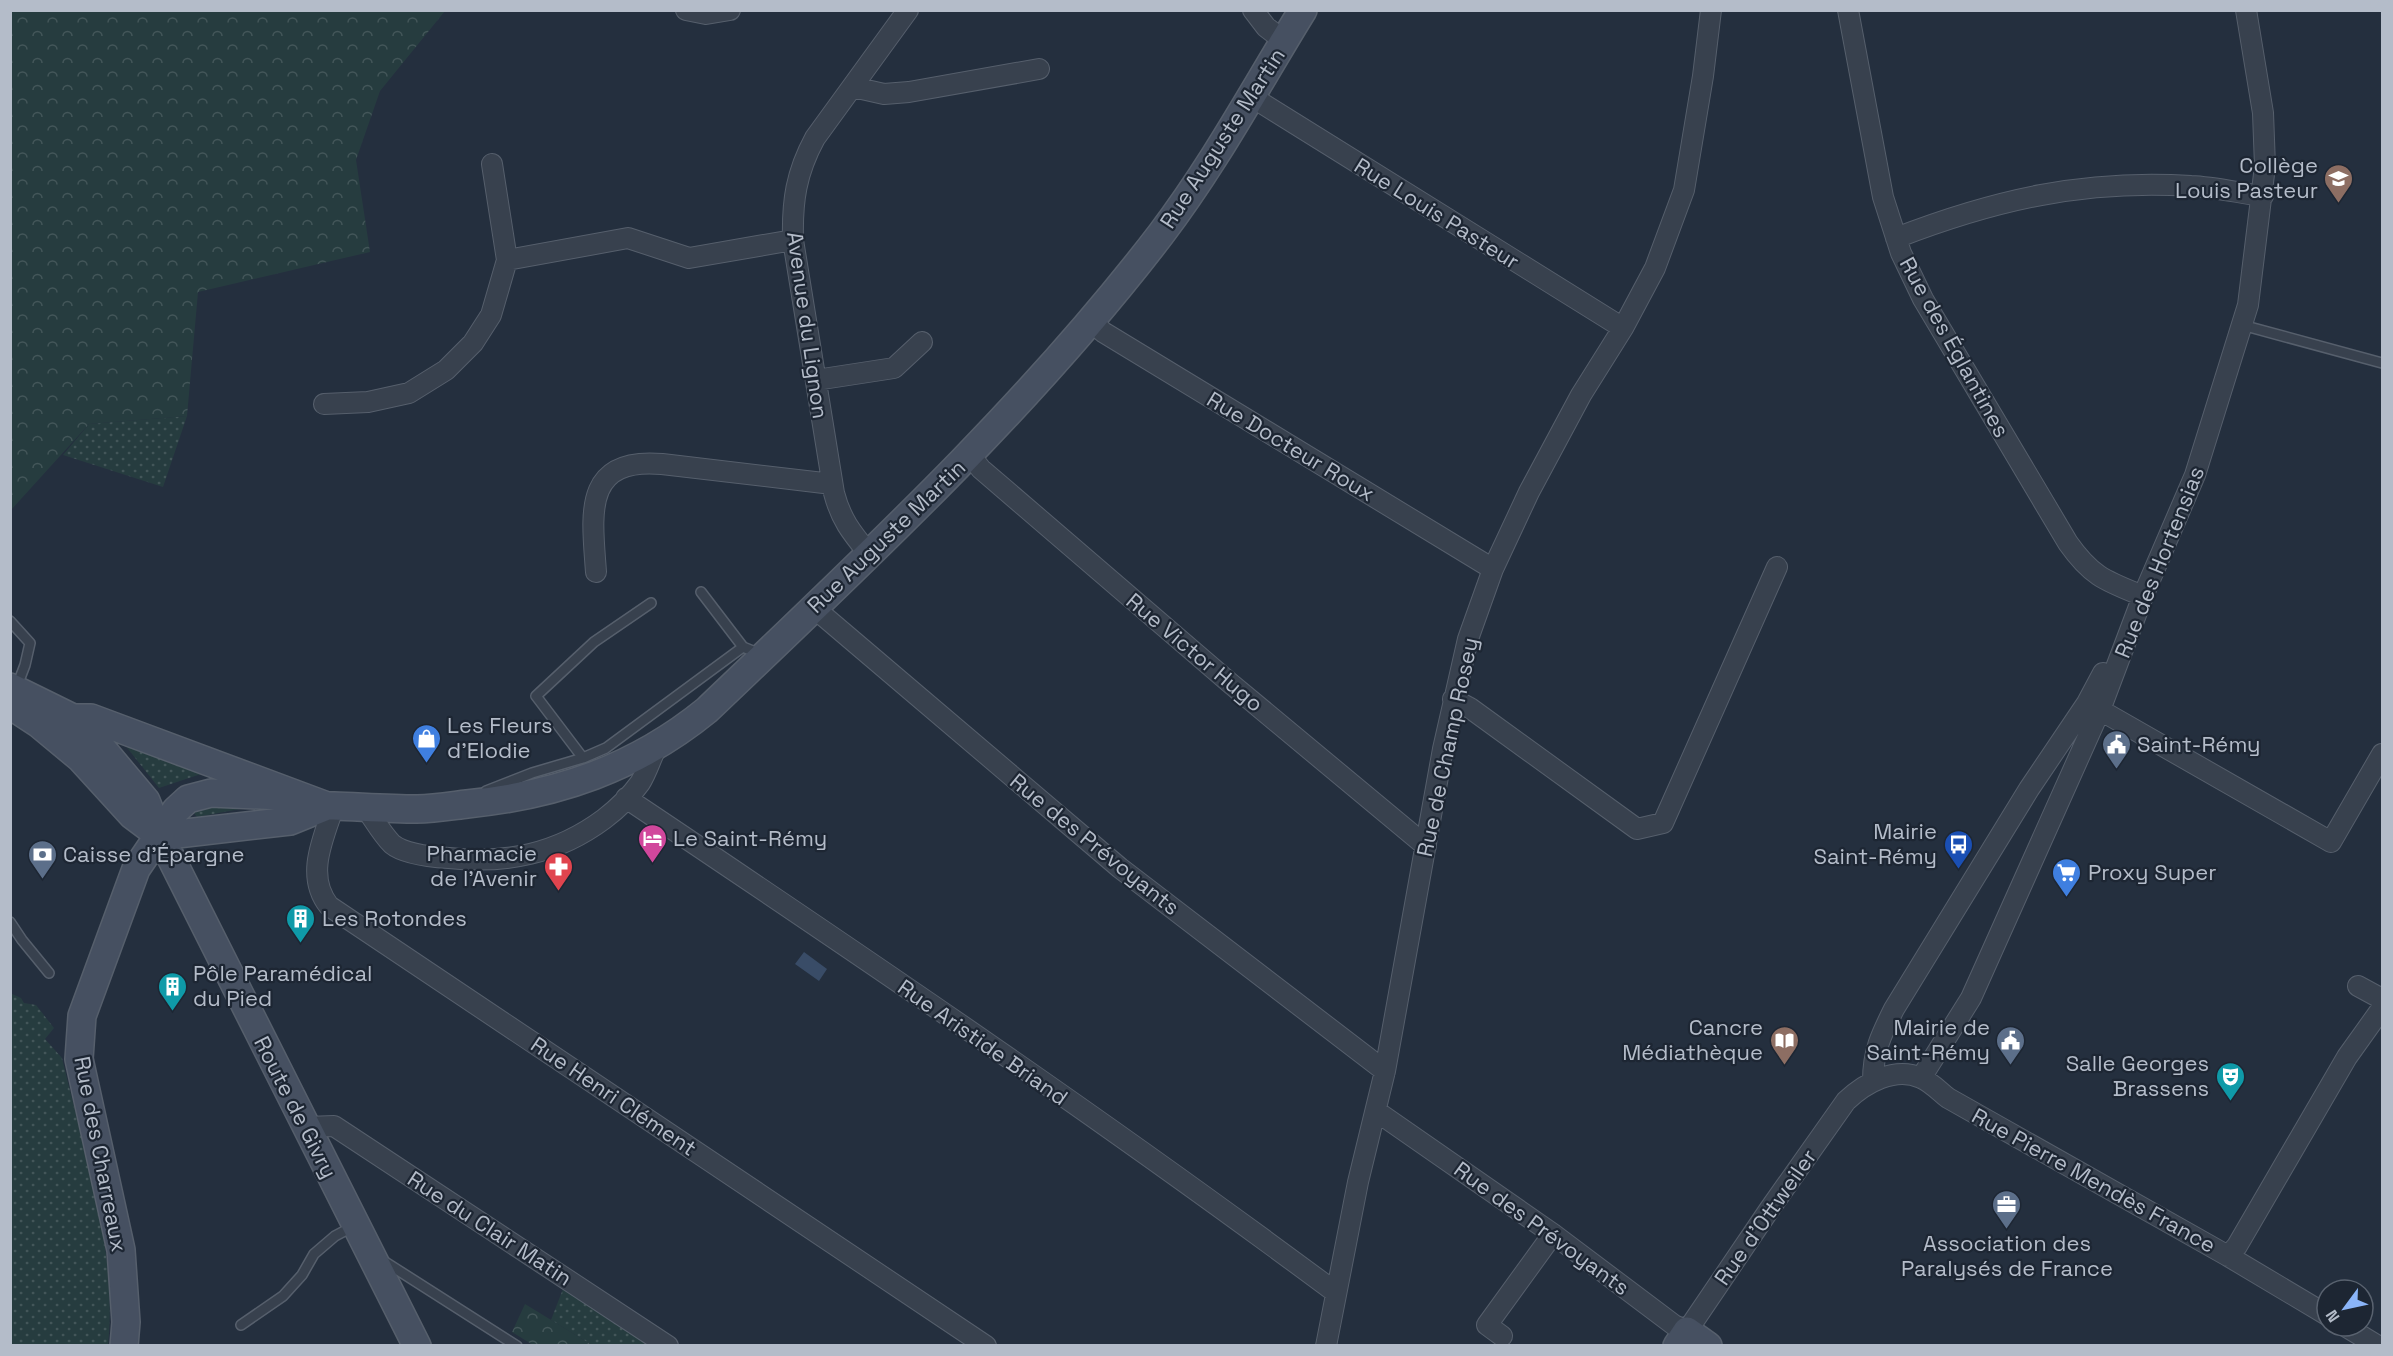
<svg xmlns="http://www.w3.org/2000/svg" width="2393" height="1356" font-family="'Space Grotesk',sans-serif">
<defs>
<pattern id="grass-dots" width="8" height="8" patternUnits="userSpaceOnUse" patternTransform="scale(1.5)"><rect width="8" height="8" fill="#263c3f"/><path d="M2 2h.1M6 6h.1" fill="none" stroke="#435659" stroke-width="1.8" stroke-linecap="round"/></pattern>
<pattern id="forest-crowns" width="20" height="18" patternUnits="userSpaceOnUse" patternTransform="scale(1.5)"><rect width="20" height="18" fill="#263c3f"/><path d="M2 6a3 3 0 1 1 6 0M12 15a3 3 0 1 1 6 0" fill="none" stroke="#435659"/></pattern>
</defs>
<rect width="100%" height="100%" fill="#242f3e"/>
<path fill="url(#grass-dots)" d="M187,416L163,487L63,455L89,424Z
M117,735L204,773L159,788Z
M211,802L242,803L240,809L197,817L193,812Z
M10,993L21,998L24,1003L36,1005L54,1028L45,1039L62,1058C84,1151 118,1249 108,1345H11Z
M563,1289L649,1345H592L551,1320Z"/>
<path fill="url(#forest-crowns)" d="M11,10L445,11L380,91L356,160L370,252L198,292L187,416L89,424L11,510Z
M525,1304L592,1345H533L512,1332Z"/>
<path fill="#394c67" d="M804,952L827,969L819,981L795,964Z"/>
<g fill="none" stroke-linecap="round" stroke-linejoin="round">
<defs>
<path id="lane" d="M2242,325L2382,363
M701,592L743,647
M10,621L30,643L25,665L17,686
M583,758L536,696L594,642L651,603
M486,791L532,773L583,758L606,748L743,647L760,654
M10,922L22,940L49,973
M382,1260L517,1346
M241,1325L283,1296L302,1275L314,1254L335,1236L354,1226"/>
<path id="street" d="M686,10L706,14L730,10
M1253,10L1266,27L1284,41
M1848,10L1883,197L1901,253L1923,299L2068,543C2092,577 2106,581 2143,596
M853,87L884,94L909,92L1039,69
M1252,97L1623,328
M1896,238C1994,200 2085,179 2191,186C2215,187 2239,193 2263,196
M507,260L628,238L689,258L793,240
M1092,321L1103,332L1493,569
M816,380L894,368L922,342
M324,404L368,402L409,393L446,370L473,343L491,315L507,260L492,164
M969,454L981,469L1230,683L1426,846
M869,554C852,533 841,520 834,493L793,240C792,201 796,173 815,138L908,10
M596,572C592,515 582,457 662,464L832,484
M813,607L1120,868L1385,1071
M1453,699L1470,708L1637,829L1663,823L1777,567
M2100,710L2331,842L2382,754
M626,798C865,958 1104,1120 1335,1292
M334,806C323,839 305,876 329,906L986,1346
M365,807C373,818 382,834 392,844C404,854 433,857 449,858C506,864 557,854 604,819C617,809 630,797 640,783C647,772 651,758 657,746
M2358,986L2382,999
M1921,1078L1971,998L2100,710L2143,596L2195,475L2248,305L2265,166L2263,113L2246,10
M1873,1081C1873,1051 1881,1035 1894,1009L2029,789L2087,703L2103,673
M1376,1111L1553,1234L1674,1325L1687,1331L1769,1210L1846,1101C1865,1083 1895,1066 1921,1078C1931,1082 1940,1092 1948,1098L2228,1256L2327,1315
M307,1127L334,1126L668,1346
M2228,1256L2237,1246L2347,1057L2382,1008
M2345,1326L2378,1346
M1502,1336L1487,1325L1553,1234
M1326,1346L1358,1182L1385,1071L1443,749L1468,639L1493,569L1529,492L1581,395L1623,328L1655,268L1684,190L1703,76L1711,10"/>
<path id="secondary" d="M10,687L73,718L89,733L146,801L160,836L417,1346
M10,705L39,724L80,758L132,815L160,836L290,821L327,806
M73,718H91L327,806H334C362,807 389,809 417,809C434,809 451,806 467,804C557,795 636,768 707,710C865,559 1028,408 1161,234C1215,163 1256,86 1303,10
M124,1346L126,1322L121,1250L79,1059L82,1016L136,869L176,810L188,799L211,793L282,796
M1677,1346L1687,1331L1708,1346"/>
</defs>
<use href="#lane" stroke="#565f6c" stroke-width="12"/>
<use href="#street" stroke="#565f6c" stroke-width="22"/>
<use href="#secondary" stroke="#565f6c" stroke-width="30"/>
<use href="#lane" stroke="#38414e" stroke-width="9"/>
<use href="#street" stroke="#38414e" stroke-width="20"/>
<use href="#secondary" stroke="#465061" stroke-width="27"/>
</g>
<defs>
<symbol id="school-pin" viewBox="-11 -11 22 30"><path d="M0 17L-7.5 6A9.5 9.5 0 1 1 7.5 6Z" fill="#8d6e63" stroke="#1d2633"/><path d="M0-5L7-2L0 1L-7-2ZM-4 1L0 2.5L4 1V4Q0 6-4 4Z" fill="#fff"/></symbol>
<symbol id="shop-pin" viewBox="-11 -11 22 30"><path d="M0 17L-7.5 6A9.5 9.5 0 1 1 7.5 6Z" fill="#3f7fe0" stroke="#1d2633"/><path d="M-5-2.5h2.3a2.7 3.5 0 0 1 5.4 0H5L5.5 6h-11ZM-1.5-2.5h3a1.5 2.3 0 0 0-3 0Z" fill="#fff"/></symbol>
<symbol id="civic-pin" viewBox="-11 -11 22 30"><path d="M0 17L-7.5 6A9.5 9.5 0 1 1 7.5 6Z" fill="#5c6f8a" stroke="#1d2633"/><path d="M-.6-6.5H3V-4.5H.6V-3L4-1V1h2V6H-6V1h2V-1L-.6-3ZM-1.2 2.5V6h2.4V2.5Z" fill="#fff"/></symbol>
<symbol id="hotel-pin" viewBox="-11 -11 22 30"><path d="M0 17L-7.5 6A9.5 9.5 0 1 1 7.5 6Z" fill="#d1479c" stroke="#1d2633"/><path d="M-6-4.5h1.5V1H6V5H4.5V3h-9V5H-6ZM-4 0a1.8 1.8 0 1 1 3.6 0ZM.5 0V-2.5h3Q6-2.5 6 0Z" fill="#fff"/></symbol>
<symbol id="bus-pin" viewBox="-11 -11 22 30"><path d="M0 17L-7.5 6A9.5 9.5 0 1 1 7.5 6Z" fill="#1a4fb4" stroke="#1d2633"/><path d="M-5-6H5V4H4V6H2V4H-2V6H-4V4H-5ZM-3.5-4V0h7V-4ZM-3.5 1.2v1.5H-2V1.2ZM2 1.2v1.5H3.5V1.2Z" fill="#fff"/></symbol>
<symbol id="bank-pin" viewBox="-11 -11 22 30"><path d="M0 17L-7.5 6A9.5 9.5 0 1 1 7.5 6Z" fill="#5c6f8a" stroke="#1d2633"/><path d="M-6-4H6V4H-6ZM0-2.3a2.3 2.3 0 1 0 0 4.6a2.3 2.3 0 1 0 0-4.6Z" fill="#fff"/></symbol>
<symbol id="pharmacy-pin" viewBox="-11 -11 22 30"><path d="M0 17L-7.5 6A9.5 9.5 0 1 1 7.5 6Z" fill="#e0444e" stroke="#1d2633"/><path d="M-2-6h4v4h4v4h-4v4h-4v-4h-4v-4h4Z" fill="#fff"/></symbol>
<symbol id="supermarket-pin" viewBox="-11 -11 22 30"><path d="M0 17L-7.5 6A9.5 9.5 0 1 1 7.5 6Z" fill="#3f7fe0" stroke="#1d2633"/><path d="M-6-5.5h2.5l.6 2H6L4.5 2H-2.5L-4.4-4H-6ZM-1.5 3.2a1.3 1.3 0 1 0 .1 0ZM3 3.2a1.3 1.3 0 1 0 .1 0Z" fill="#fff"/></symbol>
<symbol id="building-pin" viewBox="-11 -11 22 30"><path d="M0 17L-7.5 6A9.5 9.5 0 1 1 7.5 6Z" fill="#0f9aa8" stroke="#1d2633"/><path d="M-4-6H4V6H1V3H-1V6H-4ZM-2.5-4.3h1.7v1.8h-1.7ZM.8-4.3h1.7v1.8H.8ZM-2.5-1h1.7V.8h-1.7ZM.8-1h1.7V.8H.8Z" fill="#fff"/></symbol>
<symbol id="library-pin" viewBox="-11 -11 22 30"><path d="M0 17L-7.5 6A9.5 9.5 0 1 1 7.5 6Z" fill="#8d6e63" stroke="#1d2633"/><path d="M-6-4Q-3-5.5-.7-3.5V5Q-3 3-6 4ZM6-4Q3-5.5 .7-3.5V5Q3 3 6 4Z" fill="#fff"/></symbol>
<symbol id="theatre-pin" viewBox="-11 -11 22 30"><path d="M0 17L-7.5 6A9.5 9.5 0 1 1 7.5 6Z" fill="#0f9aa8" stroke="#1d2633"/><path d="M-5-5.5Q0-4 5-5.5V0Q5 5 0 6Q-5 5-5 0ZM-3.3-2.5H-1v1.5H-3.3ZM1-2.5H3.3v1.5H1ZM-2.8 1Q0 5.5 2.8 1Z" fill="#fff"/></symbol>
<symbol id="office-pin" viewBox="-11 -11 22 30"><path d="M0 17L-7.5 6A9.5 9.5 0 1 1 7.5 6Z" fill="#5c6f8a" stroke="#1d2633"/><path d="M-6-3h4V-5.5h4V-3h4V5H-6ZM-1-4.5V-3h2v-1.5ZM-6 0V1H6V0Z" fill="#fff"/></symbol>
</defs>
<g fill-rule="evenodd">
<use href="#school-pin" x="2322" y="162" width="33" height="45"/>
<use href="#shop-pin" x="410" y="722" width="33" height="45"/>
<use href="#civic-pin" x="2100" y="728" width="33" height="45"/>
<use href="#hotel-pin" x="636" y="822" width="33" height="45"/>
<use href="#bus-pin" x="1942" y="828" width="33" height="45"/>
<use href="#bank-pin" x="26" y="838" width="33" height="45"/>
<use href="#pharmacy-pin" x="542" y="850" width="33" height="45"/>
<use href="#supermarket-pin" x="2050" y="856" width="33" height="45"/>
<use href="#building-pin" x="284" y="902" width="33" height="45"/>
<use href="#building-pin" x="156" y="970" width="33" height="45"/>
<use href="#library-pin" x="1768" y="1024" width="33" height="45"/>
<use href="#civic-pin" x="1994" y="1024" width="33" height="45"/>
<use href="#theatre-pin" x="2214" y="1060" width="33" height="45"/>
<use href="#office-pin" x="1990" y="1188" width="33" height="45"/>
</g>
<g text-anchor="middle" stroke-width="4.5" stroke-linejoin="round" paint-order="stroke">
<g font-size="22" fill="#b4bcc9" stroke="#1d2633">
<text transform="translate(1222 138) rotate(-57)" y="8">Rue Auguste Martin</text>
<text transform="translate(1437 213) rotate(32)" y="8">Rue Louis Pasteur</text>
<text transform="translate(808 325) rotate(82)" y="8">Avenue du Lignon</text>
<text transform="translate(1955 347) rotate(61)" y="8">Rue des Églantines</text>
<text transform="translate(1291 446) rotate(31)" y="8">Rue Docteur Roux</text>
<text transform="translate(886 536) rotate(-44)" y="8">Rue Auguste Martin</text>
<text transform="translate(2159 562) rotate(-68)" y="8">Rue des Hortensias</text>
<text transform="translate(1195 652) rotate(40)" y="8">Rue Victor Hugo</text>
<text transform="translate(1447 747) rotate(-78)" y="8">Rue de Champ Rosey</text>
<text transform="translate(1095 844) rotate(39)" y="8">Rue des Prévoyants</text>
<text transform="translate(983 1042) rotate(35)" y="8">Rue Aristide Briand</text>
<text transform="translate(614 1096) rotate(34)" y="8">Rue Henri Clément</text>
<text transform="translate(296 1107) rotate(63)" y="8">Route de Givry</text>
<text transform="translate(101 1154) rotate(79)" y="8">Rue des Charreaux</text>
<text transform="translate(2094 1180) rotate(29)" y="8">Rue Pierre Mendès France</text>
<text transform="translate(1765 1217) rotate(-55)" y="8">Rue d'Ottweiler</text>
<text transform="translate(490 1228) rotate(33)" y="8">Rue du Clair Matin</text>
<text transform="translate(1542 1228) rotate(36)" y="8">Rue des Prévoyants</text>
</g>
<g font-size="22" fill="#b4bcc9" stroke="#1d2633" text-anchor="start">
<text x="2318" y="173" text-anchor="end">Collège<tspan x="2318" dy="25">Louis Pasteur</tspan></text>
<text x="447" y="733">Les Fleurs<tspan x="447" dy="25">d'Elodie</tspan></text>
<text x="2137" y="752">Saint-Rémy</text>
<text x="1937" y="839" text-anchor="end">Mairie<tspan x="1937" dy="25">Saint-Rémy</tspan></text>
<text x="673" y="846">Le Saint-Rémy</text>
<text x="537" y="861" text-anchor="end">Pharmacie<tspan x="537" dy="25">de l'Avenir</tspan></text>
<text x="63" y="862">Caisse d'Épargne</text>
<text x="2088" y="880">Proxy Super</text>
<text x="322" y="926">Les Rotondes</text>
<text x="193" y="981">Pôle Paramédical<tspan x="193" dy="25">du Pied</tspan></text>
<text x="1763" y="1035" text-anchor="end">Cancre<tspan x="1763" dy="25">Médiathèque</tspan></text>
<text x="1990" y="1035" text-anchor="end">Mairie de<tspan x="1990" dy="25">Saint-Rémy</tspan></text>
<text x="2209" y="1071" text-anchor="end">Salle Georges<tspan x="2209" dy="25">Brassens</tspan></text>
<text x="2007" y="1251" text-anchor="middle">Association des<tspan x="2007" dy="25">Paralysés de France</tspan></text>
</g>
</g>
<rect width="2393" height="1356" fill="none" stroke="#b4bcc9" stroke-width="24"/>
<g transform="translate(2345 1308) rotate(237)"><circle r="28" fill="#1d2633" stroke="#59626f" stroke-width="1.5"/>
<path d="M0-4.5L10 22L0 15L-10 22Z" fill="#8ab4f8"/>
<text y="-9" font-size="16" font-weight="bold" text-anchor="middle" fill="#b4bcc9">N</text>
</g>
</svg>
